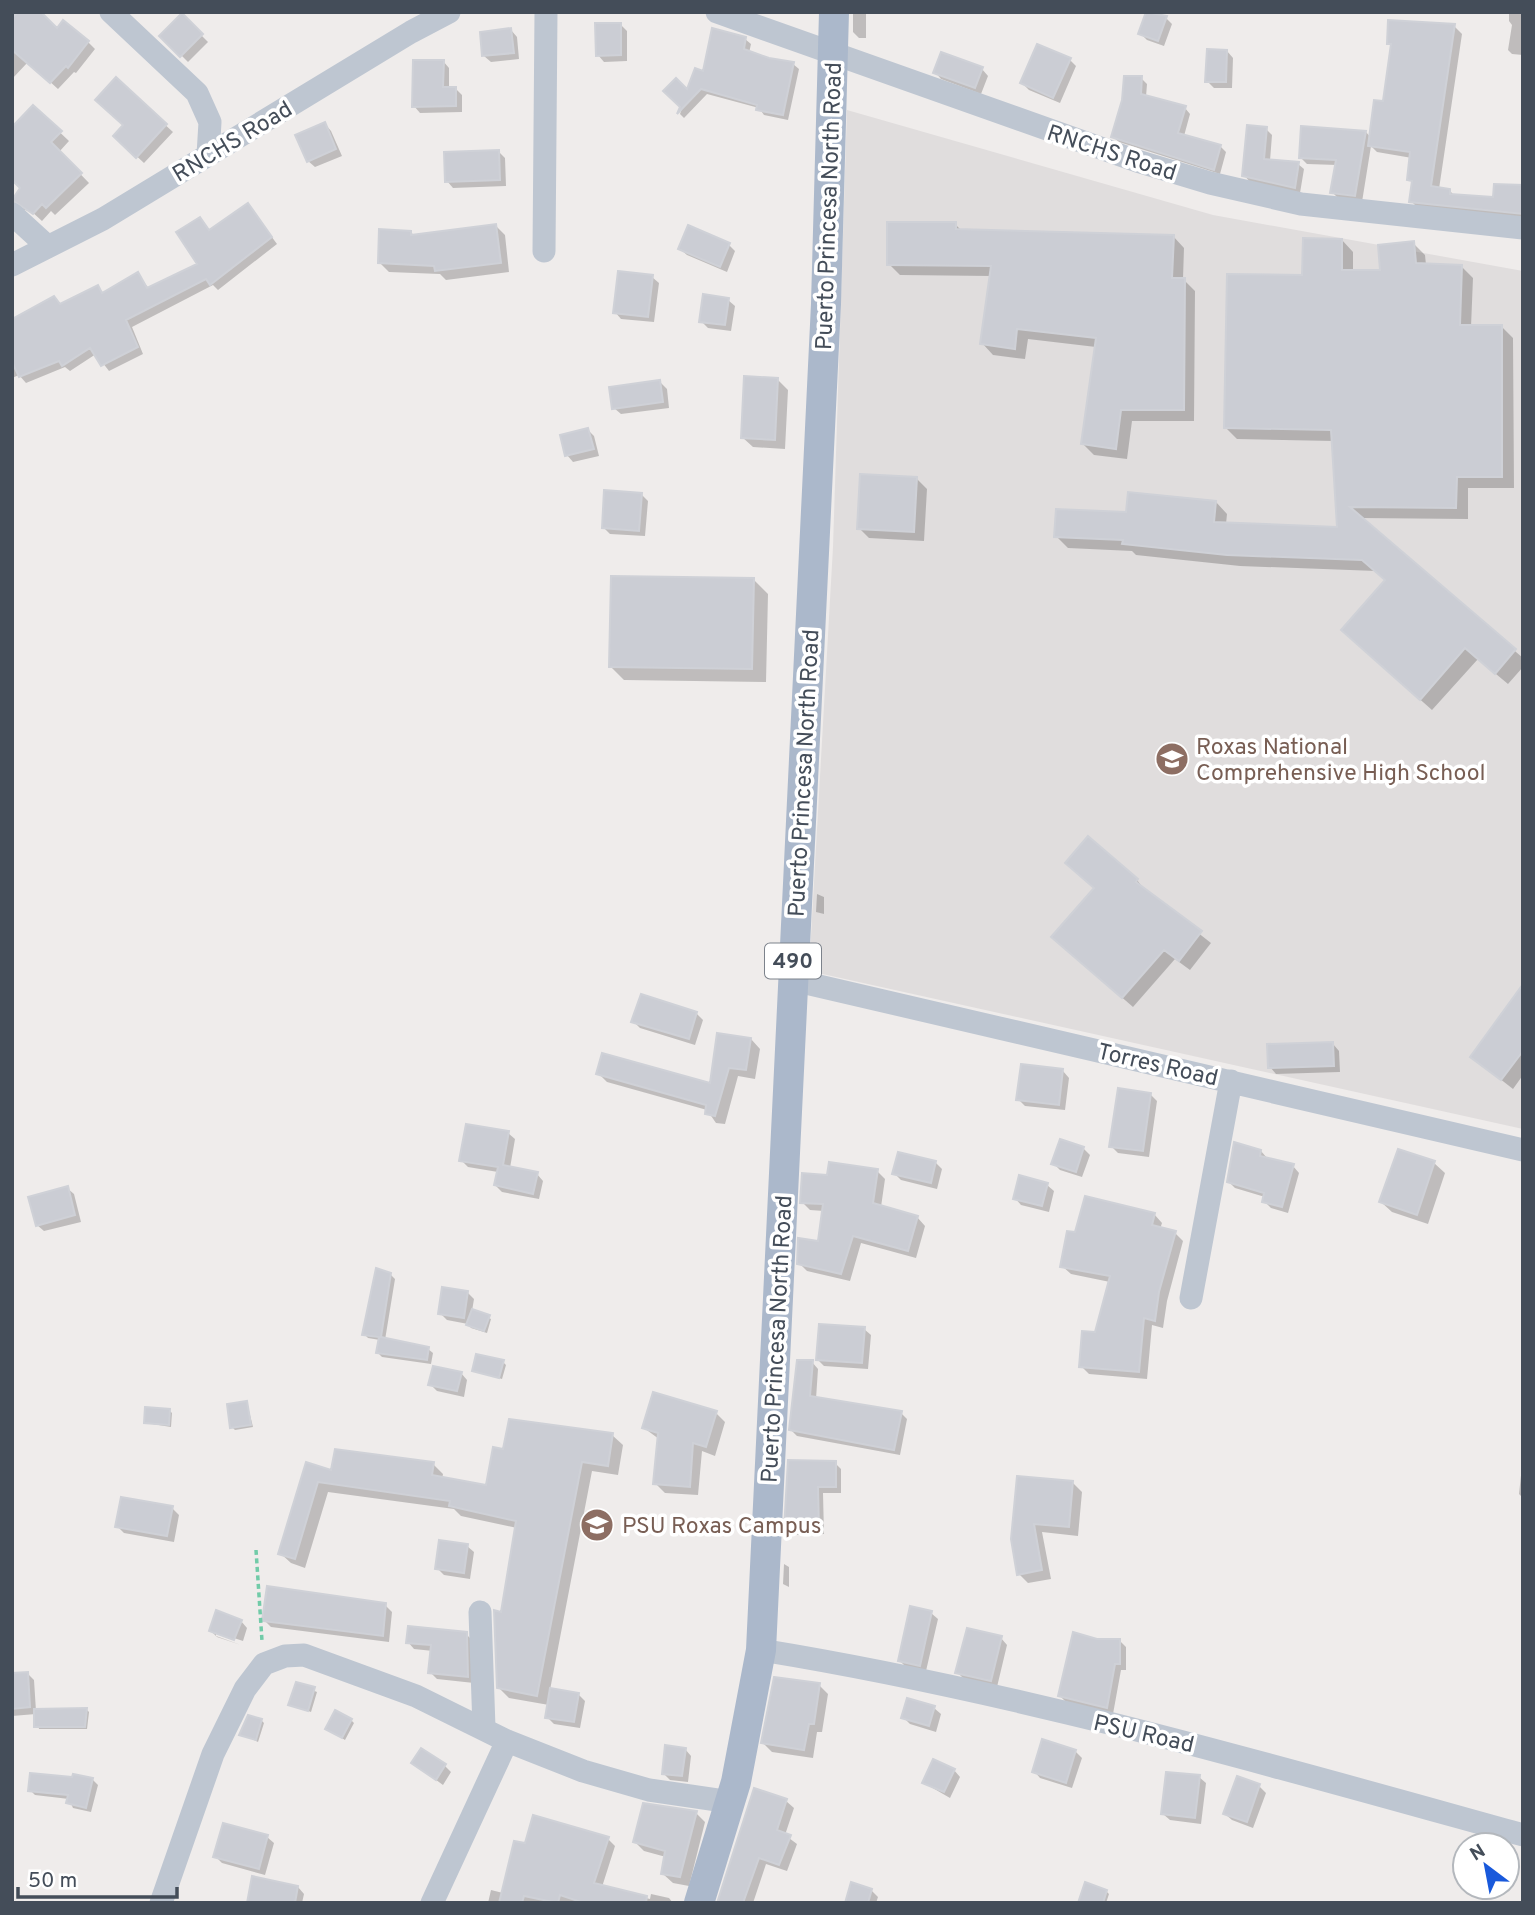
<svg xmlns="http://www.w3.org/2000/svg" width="1535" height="1915" font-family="Overpass,sans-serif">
<rect width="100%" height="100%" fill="#efeceb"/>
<path fill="#e0dddd" d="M847,110L1213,215L1523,271V1129L809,971L833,547Z"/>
<path fill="#0003" d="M12,12H39L57,30L88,42L95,49L76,73L74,72L58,89L28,62L12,79Z
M853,12H866V38H859L853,32Z
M1148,12L1166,18L1172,24L1164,46L1147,40L1140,33Z
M1509,12H1523V55L1512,54L1508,50L1512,25L1509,21Z
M182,16L208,42L188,62L162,36Z
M620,24L627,31V61L604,62L598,55Z
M1454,26L1462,34L1439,189L1450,191L1455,196L1495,199L1523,187V220L1418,208L1411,201L1412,158L1377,152L1371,146L1362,202L1339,199L1332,192L1337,165L1307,164L1300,157L1366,132L1371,138L1384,103L1393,47L1389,43Z
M511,30L517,37L519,59L491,62L484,56Z
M745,39L751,44L749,53L768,60L793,64L799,69L788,120L764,115L759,108L707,94L684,118L680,114L688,92Z
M1227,51L1233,58L1232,88H1214L1207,81Z
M1070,60L1076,66L1060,103L1029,90L1022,83Z
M443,61L449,68V88H455L462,95V112L420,113L414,106Z
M982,69L988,76L981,94L941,79L935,72Z
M1141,78L1147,84L1146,97L1185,108L1190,114L1184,136L1220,146L1226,152L1220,174L1119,142L1113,137Z
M116,80L173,132L144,163L115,136L125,125Z
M33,107L69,141L59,152L89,183L55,215L51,211L42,221L31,211L18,209L12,203L22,188Z
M325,124L331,131L342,156L315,167L308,161Z
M1266,129L1272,135L1270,161L1298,164L1304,169L1300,193L1250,182L1244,175Z
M499,152L505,158L506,186L453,188L447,181Z
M248,205L277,244L218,290L213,285L132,327L143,354L109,371L96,354L70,371L65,367L26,383L19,375L12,378V321L61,306L98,287L104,294L138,274L149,289L199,265L200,219L210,231Z
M955,224L962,231L1173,236L1184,248L1183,279L1195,291L1194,421H1132L1127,459L1094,455L1083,444L1096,347L1028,339L1025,359L993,355L982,343L991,276L900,275L889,264Z
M496,226L505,235L509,272L446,280L440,274L389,272L379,262L411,232L415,237Z
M1342,240L1353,252V272L1382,271L1413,243L1425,255L1426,265L1461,266L1473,278L1471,327H1502L1513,338L1514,488H1468V519L1360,518L1523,658V667L1508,684L1478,659L1432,710L1355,642L1387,581L1376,571L1240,566L1136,555L1132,551L1068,548L1056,536L1127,514L1216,502L1227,514L1226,524L1339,528L1333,441L1237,439L1225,427L1304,277Z
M729,245L735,251L727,272L687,255L680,249Z
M652,277L659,283L654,322L621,319L615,312Z
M728,300L735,306L731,331L708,328L701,321Z
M778,380L788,390L785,449L753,447L742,437Z
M660,382L667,389L669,408L621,414L614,408Z
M588,430L594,436L599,456L573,462L567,455Z
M917,479L927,489L924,541L869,538L859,528Z
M641,494L648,501L645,536L610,534L603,527Z
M754,580L768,594L766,682L624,680L610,666Z
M1137,880L1146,892L1211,943L1190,970L1175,959L1133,1007L1064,947Z
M817,894L824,897V914L816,912Z
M1523,992V1075L1513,1089L1472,1057Z
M696,1013L703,1020L695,1045L640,1028L633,1021Z
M751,1039L760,1049L755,1079L738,1076L725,1124L716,1123L707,1110L607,1082L598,1073L711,1085Z
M1333,1044L1339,1051L1340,1072L1276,1074L1270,1067Z
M1063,1071L1069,1078L1065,1110L1025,1106L1018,1099Z
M1150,1094L1157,1101L1149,1157L1118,1153L1111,1146Z
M508,1133L515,1139L510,1168L537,1174L543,1181L539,1199L502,1192L495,1185L498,1172L468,1167L461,1160Z
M1083,1148L1090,1155L1082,1177L1060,1170L1053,1163Z
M1261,1151L1267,1158L1293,1166L1299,1173L1288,1213L1271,1208L1264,1201L1265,1197L1235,1188L1228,1181Z
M1399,1151L1434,1163L1445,1173L1428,1224L1392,1212L1381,1202Z
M935,1162L942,1169L937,1189L901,1180L894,1173Z
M877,1171L885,1179L881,1207L917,1217L925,1226L916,1258L861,1243L850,1281L807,1271L799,1263L819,1243L824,1211L810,1210L802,1202L829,1177Z
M1047,1185L1054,1191L1049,1212L1021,1205L1015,1198Z
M67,1188L74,1194L81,1222L44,1231L37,1225Z
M1154,1214L1162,1223L1160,1229L1175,1233L1183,1241L1167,1301L1163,1328L1152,1325L1147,1379L1089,1374L1081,1366L1097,1334L1110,1282L1071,1274L1062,1266L1077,1235Z
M390,1274L395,1279L385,1340L428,1349L433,1353L431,1364L382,1357L378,1353L380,1340L368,1338L364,1334Z
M467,1292L474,1299L472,1311L491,1319L487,1333L471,1328L468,1324L447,1320L440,1313Z
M864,1329L871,1335L868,1369L824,1366L817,1359Z
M503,1362L506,1365L502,1379L474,1370Z
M812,1362L818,1369L816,1399L901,1413L907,1419L900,1455L797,1436L791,1430Z
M461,1373L467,1380L464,1397L437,1391L430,1384Z
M247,1403L253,1427L235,1430L232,1427Z
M169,1410L172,1413L171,1427L146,1423Z
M716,1413L725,1422L715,1456L702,1451L698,1495L665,1493L655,1483L659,1439L644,1428Z
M612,1435L623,1445L618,1475L592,1471L550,1690L578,1694L585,1701L580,1728L554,1724L547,1717L549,1705L509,1698L498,1687L503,1614L517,1528L461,1516L454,1509L328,1492L305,1568L291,1563L280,1553L307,1464L333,1472L433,1464L443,1474L442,1479L487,1487L504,1451Z
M835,1463L841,1469V1493H823L824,1534L792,1535L786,1529Z
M1522,1466H1523V1498L1519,1494Z
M1073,1483L1082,1492L1078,1536L1042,1532L1051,1579L1028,1583L1019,1574L1012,1539Z
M172,1508L179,1515L174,1542L124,1533L117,1526Z
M467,1546L474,1552L470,1579L444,1575L437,1568Z
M784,1564L789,1567V1587L783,1584Z
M385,1605L392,1612L389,1642L271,1627L264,1620Z
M931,1613L938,1619L926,1671L906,1667L900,1661Z
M241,1621L247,1628L243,1641L216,1632V1636L241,1645L217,1637L211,1631Z
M466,1634L473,1641L474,1683L437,1679L430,1672L433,1651L414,1649L408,1642Z
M1001,1638L1007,1645L997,1687L964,1679L957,1672Z
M1119,1640L1126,1647V1670H1121L1113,1714L1066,1702L1060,1696Z
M27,1673L34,1680L36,1711L87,1710L89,1712L87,1729H39L36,1714L12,1716V1674Z
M297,1684L317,1692L311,1712L290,1704Z
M819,1685L828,1694L822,1732H817L813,1758L772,1752L763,1743Z
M934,1708L941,1714L936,1732L910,1724L903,1717Z
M261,1720L264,1723L258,1742L241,1734Z
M351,1720L354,1723L345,1740L327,1729Z
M685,1749L691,1756L688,1782L670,1780L663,1773Z
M1075,1751L1082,1758L1072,1788L1040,1778L1034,1771Z
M413,1763L444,1765L451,1772L443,1785Z
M954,1770L960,1777L950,1798L924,1783Z
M1199,1777L1206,1783L1201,1824L1170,1820L1163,1814Z
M1238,1778L1259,1786L1266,1793L1253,1828L1232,1820L1225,1814Z
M93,1780L98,1785L91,1812L73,1808L69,1799L35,1795L30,1790Z
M786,1801L794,1808L785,1835L797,1844L787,1871L766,1864L753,1903H719Z
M696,1813L705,1822L689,1886L673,1883L663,1874L666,1857L644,1851L635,1842Z
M267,1837L274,1843L265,1875L222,1863L215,1856Z
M608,1839L615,1846L602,1887L650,1899L651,1894L669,1898L673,1903H488L491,1890L503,1893L526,1845Z
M298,1887L304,1894L302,1903H248Z
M871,1890L878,1897L876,1903H846Z
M1106,1891L1109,1894L1106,1903H1082Z"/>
<path fill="#cbcdd4" stroke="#cfd1d7" stroke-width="2" d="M18,12H41L57,28L63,20L89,41L68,68L66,66L50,83L12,50V18Z
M1146,12L1167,16L1158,41L1138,34Z
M182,13L203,34L180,57L159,36Z
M1388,20L1455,24L1431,186L1450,189V194L1493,197L1494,184L1523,185V214L1409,202L1412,181L1407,180L1410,152L1368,146L1374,100L1383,101L1391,44H1387Z
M595,23H621V55L596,56Z
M511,28L514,53L482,56L480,32Z
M712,28L746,37L744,49L769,58L794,62L783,115L756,110L757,105L701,89L677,114L680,107L663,91L676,78L687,89L695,68L703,71Z
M1037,44L1071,58L1053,98L1020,83Z
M1207,49L1227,50L1226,82H1205Z
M941,52L983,67L975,88L933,73Z
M413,60H444L443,87H456V106L412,107Z
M1124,76H1142L1141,94L1186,106L1178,133L1221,145L1214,170L1111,137L1122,100Z
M116,77L167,124L136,158L113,136L123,125L95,100Z
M33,105L62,131L51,142L82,173L46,208L42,204L33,214L12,200L20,188L12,180V127Z
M325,122L336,149L307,162L295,135Z
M1247,125L1267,127L1264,159L1299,162L1295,188L1242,176Z
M1301,126L1366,131L1355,196L1330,193L1336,160L1299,158Z
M499,150L500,180L445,182L444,152Z
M248,203L272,237L210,285L206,279L126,320L138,347L101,366L90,348L62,366L59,361L19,377L12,362V319L54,296L60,304L98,285L102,293L138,272L147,288L197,264L176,232L200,217L209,230Z
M887,222H956V229L1174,235L1172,278H1185L1184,410H1121L1116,449L1081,444L1096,338L1017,329L1015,349L980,344L991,266L887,265Z
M496,224L501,263L435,271L434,266L378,263L379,229L411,231V235Z
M688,225L730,243L720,267L678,249Z
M1303,238L1342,239V270H1380L1378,245L1414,241L1416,263L1462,265L1460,325H1502V477H1457L1456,508L1350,507L1516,649L1495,674L1465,648L1420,700L1341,630L1385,580L1362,560L1227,555L1122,544L1123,540L1054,537L1056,509L1126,512L1128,492L1216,501L1214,522L1337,527L1331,430L1224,428L1227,274L1302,275Z
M618,271L653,275L648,317L613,313Z
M703,294L729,298L725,325L699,322Z
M744,376L778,378L775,440L741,438Z
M660,380L663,402L612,409L609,387Z
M588,428L594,449L565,456L560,435Z
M860,474L917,477L914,532L857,529Z
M604,490L642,493L639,531L602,528Z
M611,576L754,578L752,669L609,667Z
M1088,836L1138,879L1136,882L1202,931L1179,961L1164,950L1122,998L1051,937L1094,888L1065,863Z
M1523,984V1051L1501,1080L1470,1057Z
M641,994L697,1012L689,1039L631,1022Z
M717,1033L751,1038L746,1070L729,1068L715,1116L705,1114L706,1105L596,1074L602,1053L710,1083Z
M1333,1042L1334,1066L1268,1068L1267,1044Z
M1021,1064L1063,1069L1059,1105L1016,1100Z
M1118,1088L1151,1093L1143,1151L1109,1147Z
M466,1124L509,1131L503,1165L538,1172L533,1194L494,1185L498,1167L459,1161Z
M1060,1139L1084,1147L1076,1172L1051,1164Z
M1234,1142L1261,1150L1260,1156L1294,1164L1282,1207L1262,1202L1264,1193L1227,1182Z
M1398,1149L1435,1161L1417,1215L1379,1202Z
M898,1152L936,1161L931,1183L892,1174Z
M829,1162L878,1169L873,1203L918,1216L908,1251L853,1236L841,1274L797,1264L798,1238L818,1241L823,1204L800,1203L802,1173L827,1175Z
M1019,1175L1048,1183L1042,1206L1013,1199Z
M68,1186L75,1215L36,1226L28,1197Z
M1085,1196L1155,1213L1152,1225L1176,1231L1159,1292L1155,1321L1144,1318L1139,1372L1079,1367L1082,1331L1095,1332L1110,1276L1060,1267L1067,1231L1075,1232Z
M376,1268L391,1273L381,1337L429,1347L427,1360L376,1353L379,1337L362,1335Z
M442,1287L468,1291L464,1318L438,1314Z
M472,1309L490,1315L484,1331L466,1325Z
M819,1324L865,1327L862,1363L816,1360Z
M476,1354L504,1360L499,1378L472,1371Z
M797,1360H813L810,1396L902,1411L894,1450L789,1430Z
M433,1366L462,1372L457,1391L428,1385Z
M653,1392L717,1411L706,1447L693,1443L690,1487L653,1484L658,1433L642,1428Z
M247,1401L251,1425L230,1428L227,1404Z
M145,1407L170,1409L169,1425L144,1423Z
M509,1419L613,1433L608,1466L582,1462L537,1696L497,1688L494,1610L501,1612L516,1521L449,1506L450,1501L318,1482L295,1559L278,1554L306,1462L331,1470L335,1449L434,1462L432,1475L486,1485L493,1447L503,1449Z
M788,1460L836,1461V1487H818L819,1529L784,1530Z
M1017,1476L1073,1481L1069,1527L1034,1524L1042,1570L1017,1575L1011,1539Z
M121,1497L173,1506L167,1536L115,1527Z
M439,1540L468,1544L464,1573L435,1569Z
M267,1586L386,1603L383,1636L262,1621Z
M910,1606L932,1611L920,1666L898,1661Z
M216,1610L242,1620L234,1640L209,1631Z
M408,1626L467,1632L468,1677L428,1673L431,1645L406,1643Z
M967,1628L1002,1636L991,1681L955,1673Z
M1073,1632L1097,1639H1120V1664H1115L1107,1708L1058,1696Z
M28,1672L30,1707L12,1709V1673Z
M774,1677L820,1683L814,1724H809L804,1750L761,1743Z
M296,1682L315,1687L308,1711L288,1705Z
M550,1688L579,1693L574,1722L545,1718Z
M907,1698L935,1706L929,1726L901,1718Z
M87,1708L85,1727H34V1709Z
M335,1710L352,1719L342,1738L325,1729Z
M248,1715L262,1719L256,1740L239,1735Z
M1042,1739L1076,1750L1066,1783L1032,1772Z
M665,1745L686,1748L682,1776L662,1774Z
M421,1748L446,1764L436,1780L411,1763Z
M933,1759L955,1769L944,1792L922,1783Z
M1166,1772L1200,1775L1195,1818L1161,1814Z
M30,1773L72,1777L73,1774L93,1778L86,1808L66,1803L68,1795L28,1791Z
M1237,1776L1260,1784L1247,1822L1223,1814Z
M754,1788L787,1799L777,1830L791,1835L779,1865L759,1858L743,1903H717Z
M643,1803L697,1811L680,1877L661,1874L665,1851L633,1842Z
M533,1815L609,1837L594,1883L647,1896L646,1903H584L560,1895L558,1903L524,1896L522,1903H499L514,1841L525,1843Z
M223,1823L268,1835L259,1869L213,1857Z
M252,1876L298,1886L295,1903H247Z
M851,1882L872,1889L868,1903H845Z
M1085,1882L1107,1890L1103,1903H1078Z"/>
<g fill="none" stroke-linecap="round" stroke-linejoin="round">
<path stroke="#71cba8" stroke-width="3.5" stroke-dasharray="5 3.5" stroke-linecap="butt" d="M256,1550L262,1641"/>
<path stroke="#bec6d1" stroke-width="23" d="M111,12L197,93L210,122L208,155
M717,12L1137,161L1210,183L1301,204L1523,228
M12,214L47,246
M544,251L546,12
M12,265L103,219L411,32L449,12
M793,980L1523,1150
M1191,1298L1231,1081
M480,1612L484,1728
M761,1650C1019,1692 1271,1765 1523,1835
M161,1903L213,1754L245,1689L264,1664L285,1656L304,1655L416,1696L507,1741L583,1771L649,1790L731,1802
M432,1903L507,1741"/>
<path stroke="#abb8cb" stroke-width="30" d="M699,1903L736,1782L761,1650L826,304L834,12"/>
</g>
<defs>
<symbol id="school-disc" viewBox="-11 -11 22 22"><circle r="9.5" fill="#8d6e63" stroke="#fff"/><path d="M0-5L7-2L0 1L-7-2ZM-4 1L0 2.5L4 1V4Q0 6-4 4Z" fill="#fff"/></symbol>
</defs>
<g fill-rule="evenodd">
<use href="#school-disc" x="1153" y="740" width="38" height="38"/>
<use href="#school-disc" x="578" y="1506" width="38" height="38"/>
</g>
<g text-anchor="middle" stroke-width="7" stroke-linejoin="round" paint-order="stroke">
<rect fill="#fff" stroke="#7c828b" stroke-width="2" x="765" y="943.5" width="56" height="35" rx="5"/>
<g font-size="21" font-weight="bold" fill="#444d59">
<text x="793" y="968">490</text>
</g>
<g font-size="23" fill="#444d59" stroke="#fff">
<text transform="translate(232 141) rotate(-31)" y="8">RNCHS Road</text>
<text transform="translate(1112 152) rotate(18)" y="8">RNCHS Road</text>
<text transform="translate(828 206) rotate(-88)" y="8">Puerto Princesa North Road</text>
<text transform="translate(803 773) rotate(-87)" y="8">Puerto Princesa North Road</text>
<text transform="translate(1158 1064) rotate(13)" y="8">Torres Road</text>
<text transform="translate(776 1339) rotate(-87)" y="8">Puerto Princesa North Road</text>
<text transform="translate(1144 1733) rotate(13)" y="8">PSU Road</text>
</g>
<g font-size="23" fill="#785e54" stroke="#fff" text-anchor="start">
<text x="1196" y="754">Roxas National<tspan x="1196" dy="26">Comprehensive High School</tspan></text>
<text x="622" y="1533">PSU Roxas Campus</text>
</g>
</g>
<rect width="1535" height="1915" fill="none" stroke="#444d59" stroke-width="28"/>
<g transform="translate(1486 1866) rotate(328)"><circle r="33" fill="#ffffff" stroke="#b4b8bd" stroke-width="2"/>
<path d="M0-5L12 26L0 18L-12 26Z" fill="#1959db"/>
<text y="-10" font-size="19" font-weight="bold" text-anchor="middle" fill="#444d59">N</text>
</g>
<path d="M18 1887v10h159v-10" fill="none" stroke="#444d59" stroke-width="3.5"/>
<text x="28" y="1887" font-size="21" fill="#444d59" stroke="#ffffff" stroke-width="5" paint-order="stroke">50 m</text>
</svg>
